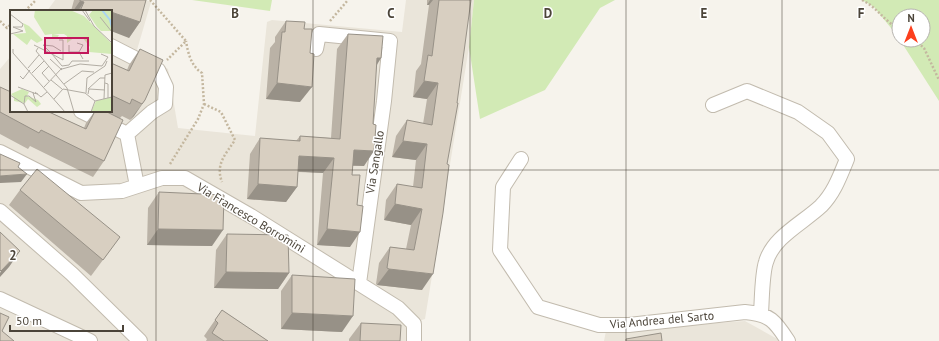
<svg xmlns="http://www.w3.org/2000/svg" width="939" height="341" font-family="'PT Sans',sans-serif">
<rect width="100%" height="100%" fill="#f6f3ec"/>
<path fill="#eae5da" d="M55,0H146L151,2L137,50L168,69L178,128L255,136L267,22L272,20L402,32L406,0H474L469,47L425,319L408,324L409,341H0V69L11,56V111H111V11H47Z
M745,321L781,341H604L606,331Z"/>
<path fill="#d2eab5" d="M192,0H272L270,11Z
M474,0H615L600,8L545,90L480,119L469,47Z
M862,0H939V101L900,40H923V16H899V38L874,7Z"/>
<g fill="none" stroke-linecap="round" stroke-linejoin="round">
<defs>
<path id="minor" d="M111,46L158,70L166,87L165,104L152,112L127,134
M316,49L319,34L390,41L384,101L359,283
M713,105L747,91L798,112L828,133L847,159C840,176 834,193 821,206C803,223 773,237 766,262C762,274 762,299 761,313
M81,111L127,134L137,186
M0,152L81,193L122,191L162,178H185L251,216L398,308L414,324V341
M521,159L503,187L500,250L538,307L599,325H629L745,312C770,314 775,321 788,341
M0,211L72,274L140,341
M0,299L90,341"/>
</defs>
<use href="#minor" stroke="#c2bbae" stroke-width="16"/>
<path stroke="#c4b79f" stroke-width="2.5" stroke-dasharray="2 2" stroke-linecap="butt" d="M150,0L186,41L167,60
M862,0C878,8 883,20 899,29
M25,11L36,0
M0,21L7,28L11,24
M330,21L348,0
M915,40L924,48L939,80
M204,104L221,112L235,140C226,154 215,164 222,182
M170,164L198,119L204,104L202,73C191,66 188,53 186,41"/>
<use href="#minor" stroke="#fff" stroke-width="14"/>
</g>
<path fill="#bab2a6" d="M74,0H146L140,22L129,38L111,11H71Z
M427,0H471L422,290L377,285L376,284L379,263L390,247L406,249L411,225L384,220L386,200L397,184L413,187L416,160L392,157L396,136L407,120L423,124L427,99L413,97L416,71L421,64L429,5H427Z
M286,21L300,102L266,99L270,48L275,42V37Z
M348,34L381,58L377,65L364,166H353L352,175L350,247L317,245L323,173L298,172L297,187L286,202L247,199L250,154L260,138L296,141L300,136L331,138L337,49Z
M140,49L145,100L134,116L130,120L122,116L120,118L104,161L93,177L30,146L28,149L0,134V87L49,112L84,128L86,123L95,111H111V63L127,70L129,65Z
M20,190L120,237L91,276L9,205Z
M159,192L212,246L147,245L148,208Z
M227,234L289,273L278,289L214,288L216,250Z
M292,275L342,332L281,329V291Z
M222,310L268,341H206L207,339L204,336Z
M361,323L400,341H349V339Z"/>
<path fill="#979187" d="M430,0H433L429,5H427Z
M80,1L84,2L78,11H73Z
M111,12L140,22L129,38L111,31Z
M377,58H381L371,73Z
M424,81L438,83L427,99L413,97Z
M277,83L312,87L300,102L266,99Z
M145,100L134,116L130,120Z
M403,141L427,144L416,160L392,157Z
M354,150L374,151L364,166L344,165Z
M299,156L334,158L323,173L288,171Z
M27,174L21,182L0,183V176Z
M258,184L297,187L286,202L247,199Z
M395,204L422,209L411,225L384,220Z
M158,229L223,230L212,246L147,245Z
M327,229L360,232L350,247L317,245Z
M20,251L9,267L0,277V273L1,271Z
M389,269L433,274L422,290L377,285Z
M226,272L289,273L278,289L214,288Z
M292,313L353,316L342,332L281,329Z"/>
<path fill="#d8cfc1" stroke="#979187" d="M80,0H146L140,22L111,12V11H80L84,2L80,1Z
M439,0H471L457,103H458L447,164L449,165L443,213L433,274L389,269L387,268L390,247L414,250L422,209L395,204L397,184L422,188L427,144L403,141L407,120L432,125L438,83L424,81L428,55L432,56Z
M286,21L305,22L304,29H312L310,53L314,54L312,87L277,83L282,32H285Z
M348,34L383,36L381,58H377L373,124L376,125L374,151L354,150L352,175H360L357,205L363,206L360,232L327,229L334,158L299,156L297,187L258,184L260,138L300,141V136L340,139Z
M140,49L163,60L145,100L142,104L132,99L130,104L111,95V63L129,71Z
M0,87L11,92V111H49V112L86,129L95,111H105L123,120L104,161L41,130L39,133L0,112Z
M0,154L20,163L18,167L27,174L0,176Z
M37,169L120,237L103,260L20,190Z
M159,192L224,195L223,230L158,229Z
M0,232L20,251L1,271L0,270Z
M227,234L288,235L289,273L226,272Z
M292,275L355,279L353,316L292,313Z
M222,310L268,341H224L212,333L218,323L215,320Z
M0,313L9,317L2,331L14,341H0Z
M361,323L401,325L400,341H360Z
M661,333L662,341H626V339Z"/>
<path fill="none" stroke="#4b4439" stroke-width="1" stroke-opacity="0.55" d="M156,0V341M313,0V341M470,0V341M626,0V341M782,0V341M0,170H939"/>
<g text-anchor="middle" stroke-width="3" stroke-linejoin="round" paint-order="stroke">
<g font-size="12" fill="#4b4439" stroke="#fff">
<text transform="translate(375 162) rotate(-81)" y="4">Via Sangallo</text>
<text transform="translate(251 218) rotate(31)" y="4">Via Francesco Borromini</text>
<text transform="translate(662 320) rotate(-5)" y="4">Via Andrea del Sarto</text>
</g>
</g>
<g transform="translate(10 10)">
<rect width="102" height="102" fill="#f6f3ec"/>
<path d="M25,0H60L74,6L102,34V44L79,42L80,37L72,27H65L57,33V26L54,24H43L49,25L47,28H42V24L35,25L24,7ZM83,0H102V21H91L87,17L79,5ZM13,13L19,16L33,30L27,33L21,29L17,35L3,24L16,23ZM12,79L19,82L17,86L28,90L31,94L27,97L18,89L15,93L4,91V87L1,84ZM102,87V102H81L86,91Z" fill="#d2eab5"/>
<path fill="none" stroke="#a9d4f2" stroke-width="2" d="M92,0L100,10L102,18"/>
<path fill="none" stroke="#b2ada4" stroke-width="1" d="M72,0L80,11M75,0L84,16L102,33M0,4L13,14L12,17H3L13,21L0,24M90,7L102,22M49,30H53V50L42,44L33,35L43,36L51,41M67,33L73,35L69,42M24,35L42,44L52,56M59,35V42H69L73,49M28,38L26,41L57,78L64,102M3,39V43L55,102M40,49L52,60M39,56L32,63L39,71M52,56L59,55L62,51H79M18,58L29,45M52,59L70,54L92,56L98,47L91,44M22,63L34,51M10,66L13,69L20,60M41,70L52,79M95,73L98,74V88M54,74L72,61L84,62M8,77L24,83M34,77L52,58M78,79L90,68H95M25,82L31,87L37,82M76,83L77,68L95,56L97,51M78,84L79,79L95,80M0,85L14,94M44,89L53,79L75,83L85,91M94,89L95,65L102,63M18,102L14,94L15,86H19L26,92L23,83L28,84M81,102L85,91L102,87"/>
<path fill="#c2185b" fill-opacity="0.15" stroke="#c2185b" stroke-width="2" d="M35,28H78V43H35Z"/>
<rect width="102" height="102" fill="none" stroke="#4b4439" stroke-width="2"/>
</g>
<g font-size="13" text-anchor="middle" font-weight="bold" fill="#4b4439" stroke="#fff" stroke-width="3" stroke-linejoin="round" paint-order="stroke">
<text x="235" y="18">B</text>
<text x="391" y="18">C</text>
<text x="548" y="18">D</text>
<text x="704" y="18">E</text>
<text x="861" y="18">F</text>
<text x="13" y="260">2</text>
</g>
<g transform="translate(911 28)"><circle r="19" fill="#ffffff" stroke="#b7b4b0"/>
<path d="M0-3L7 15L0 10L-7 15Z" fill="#fc3f1d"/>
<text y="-6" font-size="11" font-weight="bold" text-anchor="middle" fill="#4b4439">N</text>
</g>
<path d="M10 325v6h113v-6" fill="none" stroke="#4b4439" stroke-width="2"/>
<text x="16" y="325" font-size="12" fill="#4b4439" stroke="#ffffff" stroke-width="3" paint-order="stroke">50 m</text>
</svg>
